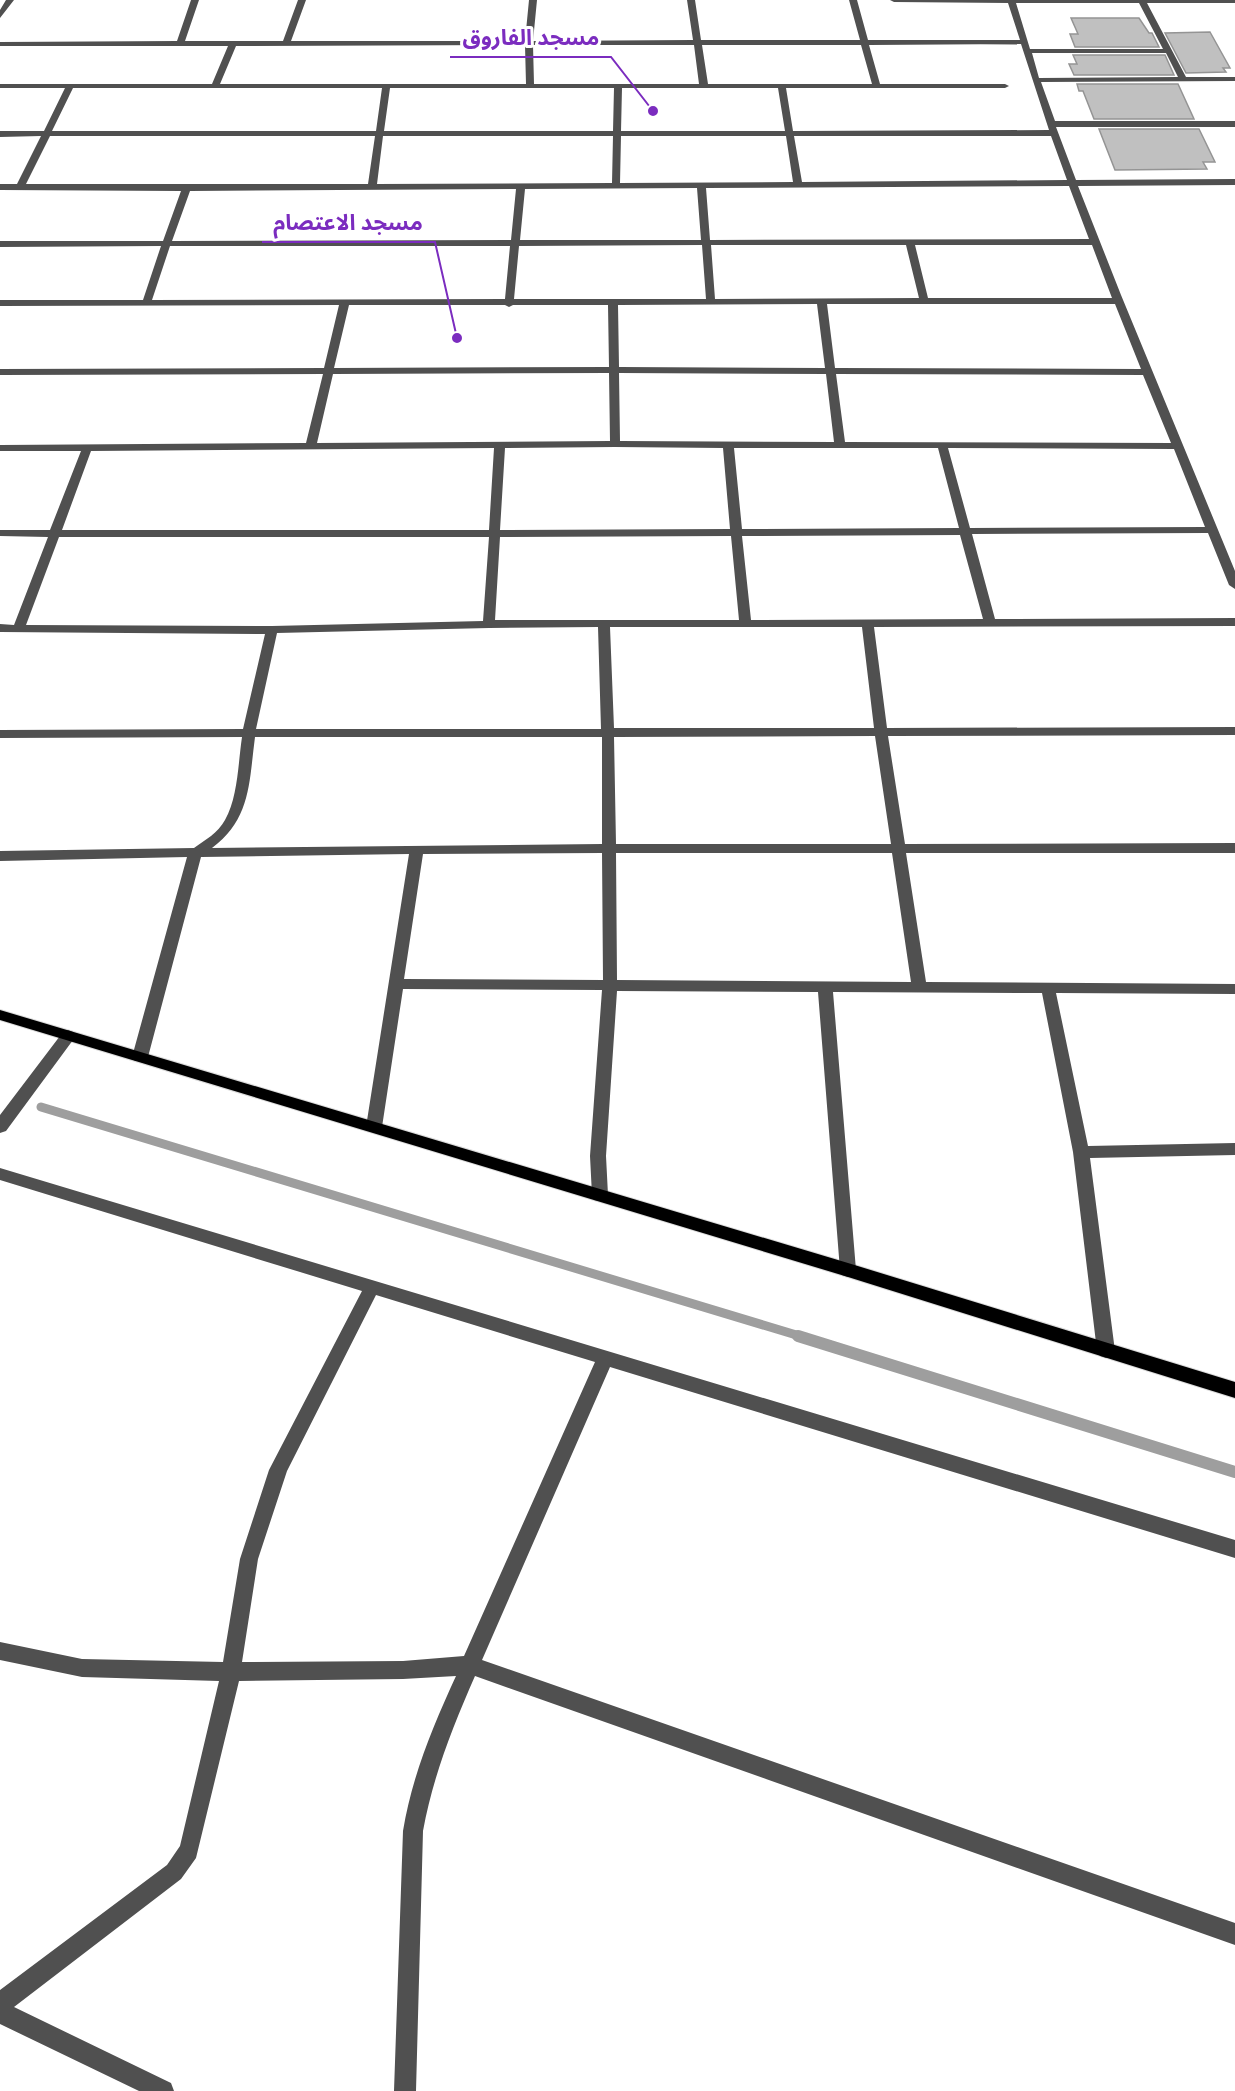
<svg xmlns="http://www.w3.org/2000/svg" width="1235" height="2091" font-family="'Fira Sans','Noto Sans Arabic',sans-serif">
<rect width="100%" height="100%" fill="#fff"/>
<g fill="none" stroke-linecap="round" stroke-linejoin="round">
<path stroke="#9e9e9e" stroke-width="9" d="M41,1107L803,1337"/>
<path stroke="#9e9e9e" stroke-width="12" d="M798,1336L1235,1472"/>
</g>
<path fill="#c0c0c0" stroke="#949494" stroke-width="1.5" d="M1071,18H1139L1149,33H1152L1159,47H1075L1070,34H1078Z
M1210,32L1230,68H1223L1226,72L1186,73L1165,33Z
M1073,55H1165L1174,75H1074L1069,64H1077Z
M1077,84H1178L1194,119H1094L1083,91H1079Z
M1099,129H1199L1215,162H1203L1207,169L1115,170Z"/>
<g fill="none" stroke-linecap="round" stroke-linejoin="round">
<defs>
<path id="major" d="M0,1010L848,1263L1235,1382V1398L848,1277L0,1020Z"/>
</defs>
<use href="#major" stroke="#dbdbdb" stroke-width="2"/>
<path fill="#505050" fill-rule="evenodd" d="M6,0H14L0,18V10Z
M191,0H199L185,41H283L298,0H306L291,41H525L529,0H537L533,41L693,40L687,0H695L701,40H860L849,0H857L868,40H1020L1008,3L894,2L890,0H1235V3H1147L1186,77H1235V81L1041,82L1055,121H1235V127H1056L1076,180L1235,179V185L1078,186L1121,295L1235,571V589L1229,585L1208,533L972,534L995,619L1235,618V626L874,627L887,728L1235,727V735L888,736L905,844L1235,843V853H906L926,982L1235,984V994L1056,993L1088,1146L1235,1143V1155L1090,1158L1115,1351L1112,1356L1106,1358L1100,1356L1097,1351L1073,1152L1042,993L833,992L856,1270L854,1275L848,1277L842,1275L840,1270L818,992L617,991L606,1156L608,1195L606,1200L600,1201L594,1200L592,1195L590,1156L602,990L403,989L382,1127L380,1131H368L366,1127L409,854L201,857L148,1057L145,1061H135L132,1057L187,857L0,861V851L194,848C205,840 218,833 225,820C238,797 238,764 242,737L0,738V730L243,729L265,634L0,632V624L14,625L48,537L0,536V530H50L81,451H0V445L306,443L323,374L0,375V369L324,368L339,305L0,306V300H143L161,246L0,247V241H163L181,191L0,190V184H17L41,136L0,137V131H44L65,88H0V84H212L228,46H0V42L177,41ZM1016,3H1139L1163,49H1030ZM1021,44L1049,130L793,131L786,88H1005L1009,86L1005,84H880L869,45ZM525,45L526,84H220L236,46ZM533,45H694L699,84H534ZM702,45H861L872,84H708ZM1032,53H1166L1178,77L1039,78ZM73,88H382L376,131H52ZM390,88H614L613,131H384ZM622,88H778L785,131H621ZM50,136H375L368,184H26ZM383,136H613L612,183L377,184ZM621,136H786L793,182L620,183ZM794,136H1051L1067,180L802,182ZM1069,186L1089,239L710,240L706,188ZM697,188L701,240H520L525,189ZM516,189L511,240L172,241L190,191ZM702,245L706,299H514L519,246ZM711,245H906L919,298L715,299ZM915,245H1092L1112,298H928ZM170,246H510L505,299L152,300ZM817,304L825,368L619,367L618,305ZM827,304H1115L1141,369L835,368ZM349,305H505L509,307L513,305H608L609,367L334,368ZM609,373L610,441L317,443L333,374ZM619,373L826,374L834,442L620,441ZM836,374L1143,375L1171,443L845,442ZM615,447L723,448L730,529L500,530L505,448ZM494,448L489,530H62L91,451ZM734,448H938L959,528L742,529ZM948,448L1174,449L1205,527L970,528ZM960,535L983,619L751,620L742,536ZM731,536L739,620H495L500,537ZM59,537H489L483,621L272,626L26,625ZM598,627L601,729H256L277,633L489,628ZM610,627H862L874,728H614ZM875,736L891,844H616L614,737ZM255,737H602V844L212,848C251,819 249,782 255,737ZM602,853L603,980L404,979L423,854ZM616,853H892L911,982L617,980Z
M68,1030L73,1032L75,1036L73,1040L6,1131L0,1133V1115L63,1032Z
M0,1168L1235,1540V1558L610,1367L482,1660L1235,1923V1945L475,1676C453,1726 433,1776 423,1831L416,2091H394L403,1831C412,1776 433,1726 456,1676L403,1679L239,1681L196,1858L181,1879L14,2007L171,2083L174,2091H139L0,2024V1990L167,1865L180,1846L219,1681L82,1677L0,1660V1642L82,1659L223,1662L240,1559L269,1470L362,1291L0,1180ZM376,1295L595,1362L464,1656L403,1661L242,1662L258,1559L287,1471Z"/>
<use href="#major" fill="#000" fill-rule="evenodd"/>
</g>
<path fill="none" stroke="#7b2cbf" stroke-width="2" d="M653 111L611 57H450M457 338L435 242H262"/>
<g fill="#7b2cbf" stroke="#fff" stroke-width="2">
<circle cx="653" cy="111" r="6"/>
<circle cx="457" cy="338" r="6"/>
</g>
<g font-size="22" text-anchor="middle" font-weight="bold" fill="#7b2cbf" stroke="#fff" stroke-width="6" stroke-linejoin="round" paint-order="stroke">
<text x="531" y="45">مسجد الفاروق</text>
<text x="348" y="230">مسجد الاعتصام</text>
</g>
</svg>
